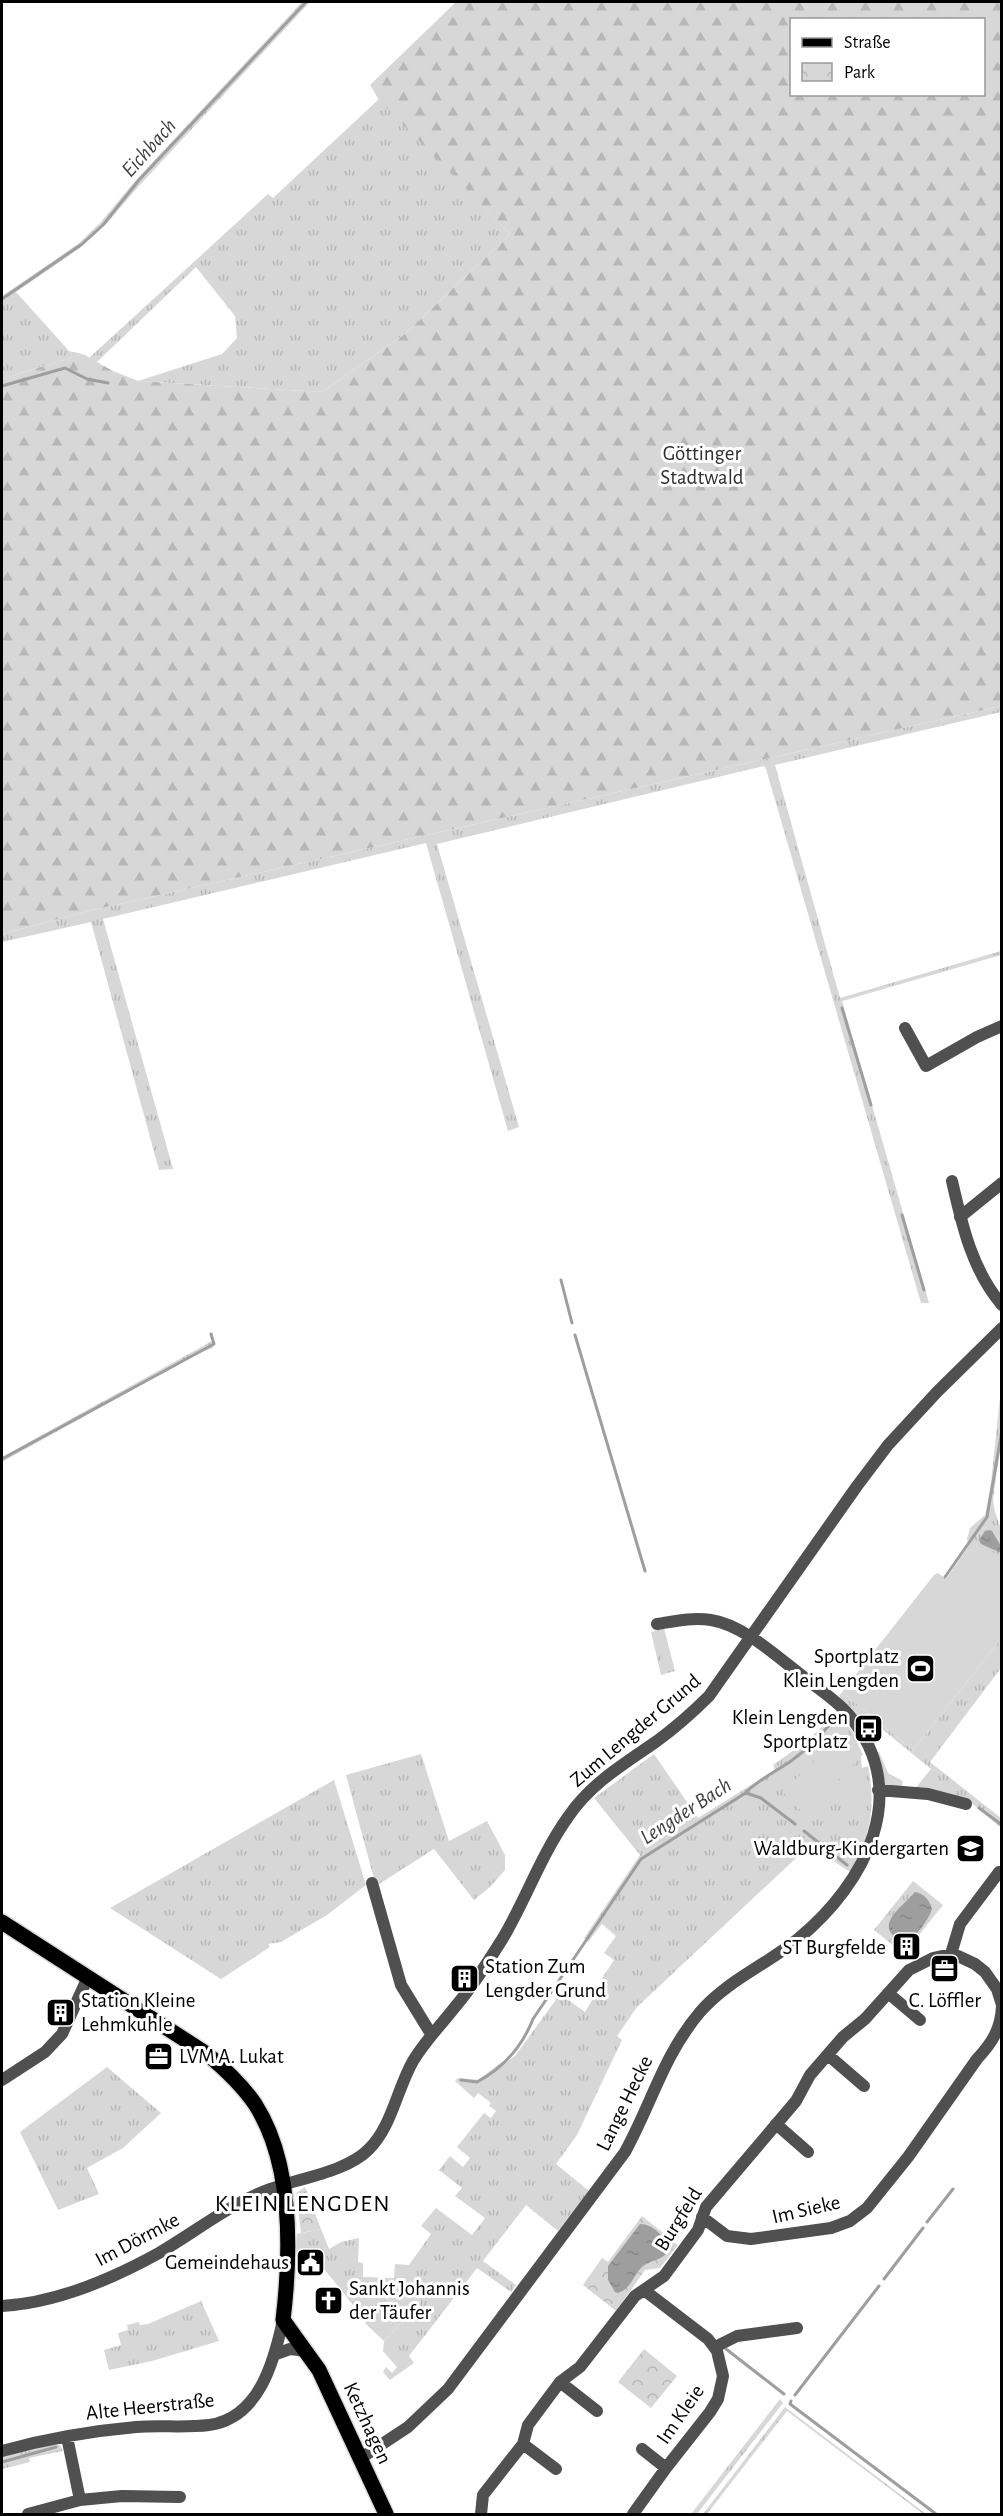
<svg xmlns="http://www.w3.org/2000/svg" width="1003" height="2516" font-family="'Alegreya Sans',sans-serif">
<defs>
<pattern id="grass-tufts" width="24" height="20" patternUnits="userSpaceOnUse" patternTransform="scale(1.5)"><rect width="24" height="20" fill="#d7d7d7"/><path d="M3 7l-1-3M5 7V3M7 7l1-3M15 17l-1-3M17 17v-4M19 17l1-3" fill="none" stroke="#b7b7b7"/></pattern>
<pattern id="forest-firs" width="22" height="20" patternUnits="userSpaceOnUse" patternTransform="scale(1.5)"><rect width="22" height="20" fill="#d7d7d7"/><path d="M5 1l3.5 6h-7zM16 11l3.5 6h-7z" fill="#b7b7b7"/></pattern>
<pattern id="park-crowns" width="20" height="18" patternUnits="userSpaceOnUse" patternTransform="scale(1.5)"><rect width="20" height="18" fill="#d7d7d7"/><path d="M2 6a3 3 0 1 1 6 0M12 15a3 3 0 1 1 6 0" fill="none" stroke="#b7b7b7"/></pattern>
<pattern id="water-ripples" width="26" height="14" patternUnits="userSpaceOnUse" patternTransform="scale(1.5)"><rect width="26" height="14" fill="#9e9e9e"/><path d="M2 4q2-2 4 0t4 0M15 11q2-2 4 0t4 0" fill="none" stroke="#868686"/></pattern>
</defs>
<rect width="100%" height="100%" fill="#fff"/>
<path fill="url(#grass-tufts)" d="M302,2H310L138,187L107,223L80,248L16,292L69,351L83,354L2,379V296L78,244L100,223L135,181Z
M379,99L510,234L405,334L322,392L138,381L222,354L237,338L235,316L196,267L97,362L89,358L268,194L273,198Z
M1001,706V712L775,765L840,998L1001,951V955L842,1001L929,1303H921L766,769L764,766L437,844L519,1127L508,1131L426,843L103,919L173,1169L159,1170L91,922L2,942V934L89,911Z
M212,1341L213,1348L201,1352L2,1462V1457Z
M1001,1388V1443L993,1500L995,1512L1001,1529V1564L962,1557L969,1546L967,1539L970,1528L985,1515L991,1483Z
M664,1628L675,1671L661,1675L651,1632Z
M1001,1631V1668L930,1762L1001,1818V1828L966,1798L914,1790L931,1769L882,1729L877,1735L870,1725L867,1728L861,1726L839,1696L842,1692L913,1750L997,1644Z
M836,1711L852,1731L863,1755L861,1756L862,1768L868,1766C876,1807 871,1835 850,1872L810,1845L637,2007L617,2036L622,2040L577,2135L556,2164L589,2191L558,2231L526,2205L483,2261L516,2285L511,2292L477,2268L409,2356L414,2363L390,2380L383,2372L386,2367L392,2373L397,2367L383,2351L384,2341L421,2302L402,2284L365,2323L363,2317L324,2269L323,2254L296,2255L297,2234L321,2229L329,2249L341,2242L359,2238L358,2262L363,2263V2277L394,2278L395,2264L409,2265L431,2234L421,2226L436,2208L472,2235L485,2218L455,2196L462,2188L439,2170L450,2156L463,2167L470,2158L457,2147L484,2113L491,2118L496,2111L489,2106L491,2103L478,2093L474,2098L455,2081L458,2078L478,2080L503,2061L505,2063L515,2056L560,1994L585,2012L603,1982L601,1980L614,1960L604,1953L616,1936L602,1924L588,1942L584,1938L640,1855L594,1798L654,1754L698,1818L775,1770L773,1765C796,1749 818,1734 836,1711Z
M874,1752H879L888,1773L903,1781L901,1787H887L882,1783Z
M421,1754L449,1841L487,1821L505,1855V1870L490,1887L474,1900L434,1849L376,1886L346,1775Z
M334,1780L366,1885L327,1915L281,1942L268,1944L270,1947L221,1979L110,1908Z
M913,1881L943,1905L907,1950L903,1947L900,1951L874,1930Z
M107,2067L161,2113L123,2148L87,2168L99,2194L58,2210L20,2132Z
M201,2301L219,2341L152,2361L109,2370L104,2350L121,2345L118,2333L128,2330L127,2325L139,2322L140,2325L148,2324Z
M780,2399L783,2403L697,2514H691Z
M785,2407L926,2514H923L787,2411L707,2514H703Z
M55,2444L60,2445L63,2451L29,2458L30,2462L2,2469V2456Z"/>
<path fill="url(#forest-firs)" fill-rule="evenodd" d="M456,2H1001V706L89,911L2,934V379L83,354L113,371L138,381L322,392L405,334L510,234L379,100L370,85ZM792,20H984V94H792Z"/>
<path fill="url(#park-crowns)" d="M305,2187L321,2229L301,2233L296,2193Z
M642,2216L678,2245L660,2268L645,2270L616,2311L583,2285L602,2258L608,2262Z
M644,2349L677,2376L651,2408L618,2382Z"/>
<path fill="#d7d7d7" d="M969,1546L1001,1555V1639L913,1750L842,1692L934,1575L938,1573L946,1579Z
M837,1738L858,1760L804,1814L783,1792Z
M845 1789a9 9 0 1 1 18 0a9 9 0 1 1-18 0Z
M475,2139L477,2141L479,2139L490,2148L478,2161L466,2150Z
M402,2284L421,2302L384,2341L365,2323Z"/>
<path fill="url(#water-ripples)" d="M989,1530L992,1531L1001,1546V1553L981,1544L979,1540L985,1531Z
M915,1892C924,1893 930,1901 932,1909C927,1922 917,1937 904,1942C869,1927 904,1906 915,1892Z
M640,2224C653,2224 666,2238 670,2249C661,2263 651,2258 641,2268C632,2277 632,2288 618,2293L615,2292L608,2280V2266Z"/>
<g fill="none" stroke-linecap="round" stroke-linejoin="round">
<path stroke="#9e9e9e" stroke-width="3" d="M2,299L82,244L103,225L139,180L306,2
M2,386L65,368L87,379L108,383
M842,1008L871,1105
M902,1215L924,1290
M561,1280L572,1323
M575,1335L645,1571
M2,1459L214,1344L211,1334
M945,1577L987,1517L1002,1430
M746,1793L761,1798L795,1824
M979,1808L1002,1825
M804,1831L847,1865
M461,2080L477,2082C503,2068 522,2047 533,2019L641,1859L744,1794C758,1780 775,1772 791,1761C808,1749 823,1733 836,1717
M927,2222L953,2189
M884,2279L923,2228
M726,2349L784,2394
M795,2395L879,2286
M791,2401L790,2404L936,2514
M2,2462L56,2447"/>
<defs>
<path id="major" d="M2,1922L207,2054C225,2069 242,2085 255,2104C293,2163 291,2253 283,2320L319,2370L386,2514"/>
</defs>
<use href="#major" stroke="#dbdbdb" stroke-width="18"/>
<path stroke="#505050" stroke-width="12" d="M905,1028L926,1066L977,1037L1002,1026
M952,1181C962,1225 972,1270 1002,1305
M960,1217L1002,1183
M878,1790L928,1794L966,1804
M372,1883L401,1985L431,2034
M951,1954L960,1924L999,1872
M888,1993L920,2020
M828,2055L864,2086
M2,2080L45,2052L62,2034L88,1977
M776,2124L808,2152
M702,2217L727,2236L751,2239L831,2228L850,2221L867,2208L908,2157L977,2059C992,2043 1001,2029 1002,2006
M2,2306C56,2303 112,2279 159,2253C193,2233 225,2208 260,2193C291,2179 345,2174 369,2149C392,2126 397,2089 413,2061C425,2041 441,2025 455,2007C473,1986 488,1962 503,1938C526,1899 541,1855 568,1817C591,1783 624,1764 657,1741C676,1727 693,1712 709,1696L857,1486L888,1445L937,1392L1002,1328
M715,2347L737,2336L797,2328
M276,2354L290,2349L307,2351
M560,2382L597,2411
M67,2437L80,2500L122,2496L180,2497
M523,2444L556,2469
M642,2449L666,2468
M2,2451C45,2439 91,2431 136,2427C160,2425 185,2428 209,2425C259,2418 274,2362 283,2320
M361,2458L408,2427L448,2389L625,2152C652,2103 663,2056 700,2012C728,1980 766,1965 798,1939C866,1883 914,1792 848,1714C838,1702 823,1692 810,1682C782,1661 745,1625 711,1620C693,1617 675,1621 657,1624
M28,2514L80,2500
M481,2514L483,2495L523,2444L528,2425L560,2382L580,2367L635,2296L664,2276L698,2230L706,2207L796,2101L810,2075L843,2037L865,2019L909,1970L933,1958L951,1954L958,1956L975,1964L985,1972L997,1989L1002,2005
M633,2514L666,2468L710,2412L718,2399L723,2376L717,2351L708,2339L644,2290"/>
<use href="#major" stroke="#000" stroke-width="15"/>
</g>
<defs>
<symbol id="stadium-square" viewBox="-11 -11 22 22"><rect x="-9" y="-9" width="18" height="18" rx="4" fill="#000" stroke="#fff"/><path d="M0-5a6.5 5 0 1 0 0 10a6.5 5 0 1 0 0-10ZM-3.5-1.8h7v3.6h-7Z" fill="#fff"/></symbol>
<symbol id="bus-square" viewBox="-11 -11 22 22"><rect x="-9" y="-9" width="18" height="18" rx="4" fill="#000" stroke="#fff"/><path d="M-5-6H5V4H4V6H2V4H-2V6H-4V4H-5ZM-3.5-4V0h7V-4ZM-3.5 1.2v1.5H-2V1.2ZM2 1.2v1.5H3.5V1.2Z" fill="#fff"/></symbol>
<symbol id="school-square" viewBox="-11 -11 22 22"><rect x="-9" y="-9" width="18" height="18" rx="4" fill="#000" stroke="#fff"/><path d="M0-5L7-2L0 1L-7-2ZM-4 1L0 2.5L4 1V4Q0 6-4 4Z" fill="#fff"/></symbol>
<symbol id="building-square" viewBox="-11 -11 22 22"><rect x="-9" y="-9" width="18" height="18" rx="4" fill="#000" stroke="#fff"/><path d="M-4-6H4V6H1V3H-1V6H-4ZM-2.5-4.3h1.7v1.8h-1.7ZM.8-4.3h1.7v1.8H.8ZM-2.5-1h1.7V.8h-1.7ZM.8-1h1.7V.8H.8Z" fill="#fff"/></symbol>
<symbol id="office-square" viewBox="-11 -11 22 22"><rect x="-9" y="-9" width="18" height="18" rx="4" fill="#000" stroke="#fff"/><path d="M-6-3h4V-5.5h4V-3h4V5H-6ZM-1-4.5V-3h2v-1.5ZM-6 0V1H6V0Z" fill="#fff"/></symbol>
<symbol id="civic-square" viewBox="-11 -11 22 22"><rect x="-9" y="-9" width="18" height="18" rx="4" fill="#000" stroke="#fff"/><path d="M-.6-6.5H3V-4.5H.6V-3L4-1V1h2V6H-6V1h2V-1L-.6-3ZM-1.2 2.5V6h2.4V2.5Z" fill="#fff"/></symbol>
<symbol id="church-square" viewBox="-11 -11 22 22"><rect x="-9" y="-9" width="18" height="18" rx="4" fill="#000" stroke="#fff"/><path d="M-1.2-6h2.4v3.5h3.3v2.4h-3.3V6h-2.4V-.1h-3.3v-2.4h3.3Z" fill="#fff"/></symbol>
</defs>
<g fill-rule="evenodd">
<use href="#stadium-square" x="904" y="1652" width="33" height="33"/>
<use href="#bus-square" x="852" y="1712" width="33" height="33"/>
<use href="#school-square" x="954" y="1832" width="33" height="33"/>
<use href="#building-square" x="890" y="1930" width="33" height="33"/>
<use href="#office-square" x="928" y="1952" width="33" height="33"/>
<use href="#building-square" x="448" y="1962" width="33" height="33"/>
<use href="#building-square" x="44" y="1996" width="33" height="33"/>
<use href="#office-square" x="142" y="2040" width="33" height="33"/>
<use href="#civic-square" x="294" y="2246" width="33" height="33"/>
<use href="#church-square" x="312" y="2284" width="33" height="33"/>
</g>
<g text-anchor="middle" stroke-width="6" stroke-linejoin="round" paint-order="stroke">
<g font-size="21" fill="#2e2e2e" stroke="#fff">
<text x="702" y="460">Göttinger<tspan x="702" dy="24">Stadtwald</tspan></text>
</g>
<g font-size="21" fill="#000" stroke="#fff" text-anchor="end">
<text x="899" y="1663">Sportplatz<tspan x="899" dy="24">Klein Lengden</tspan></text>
<text x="848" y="1724">Klein Lengden<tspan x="848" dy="24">Sportplatz</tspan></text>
<text x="949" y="1855">Waldburg-Kindergarten</text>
<text x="886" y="1954">ST Burgfelde</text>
<text x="485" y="1973" text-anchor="start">Station Zum<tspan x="485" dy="24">Lengder Grund</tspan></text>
<text x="81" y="2007" text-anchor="start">Station Kleine<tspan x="81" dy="24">Lehmkuhle</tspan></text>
<text x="945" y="2007" text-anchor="middle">C. Löffler</text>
<text x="179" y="2063" text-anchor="start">LVM A. Lukat</text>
<text x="289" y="2269">Gemeindehaus</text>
<text x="349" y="2295" text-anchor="start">Sankt Johannis<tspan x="349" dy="24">der Täufer</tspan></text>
</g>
<g font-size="21" fill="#000" stroke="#fff">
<text transform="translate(635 1730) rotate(-40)" y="7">Zum Lengder Grund</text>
<text transform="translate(624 2103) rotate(-64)" y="7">Lange Hecke</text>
<text transform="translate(806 2209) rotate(-13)" y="7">Im Sieke</text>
<text transform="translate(678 2219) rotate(-58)" y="7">Burgfeld</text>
<text transform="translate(137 2239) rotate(-28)" y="7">Im Dörmke</text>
<text transform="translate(150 2406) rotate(-6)" y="7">Alte Heerstraße</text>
<text transform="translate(680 2414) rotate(-55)" y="7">Im Kleie</text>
<text transform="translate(368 2423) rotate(65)" y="7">Ketzhagen</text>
</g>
<g font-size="22" font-style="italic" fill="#3f3f3f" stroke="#fff">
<text transform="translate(148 147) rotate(-48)" y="8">Eichbach</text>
<text transform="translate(685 1810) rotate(-33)" y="8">Lengder Bach</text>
</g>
<g font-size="24" letter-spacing="1.5" fill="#000" stroke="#fff">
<text x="303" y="2211">KLEIN LENGDEN</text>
</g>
</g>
<rect width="1003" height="2516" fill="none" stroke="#000000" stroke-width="6"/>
<rect x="790" y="18" width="195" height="78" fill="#ffffff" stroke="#999999" stroke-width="1.5"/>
<rect x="802" y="38" width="30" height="9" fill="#000000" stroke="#999999" stroke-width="1.5"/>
<text x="844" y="48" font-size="18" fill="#000000">Straße</text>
<rect x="802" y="63" width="30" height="18" fill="url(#park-crowns)" stroke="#999999" stroke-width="1.5"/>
<text x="844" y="78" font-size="18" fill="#000000">Park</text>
</svg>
